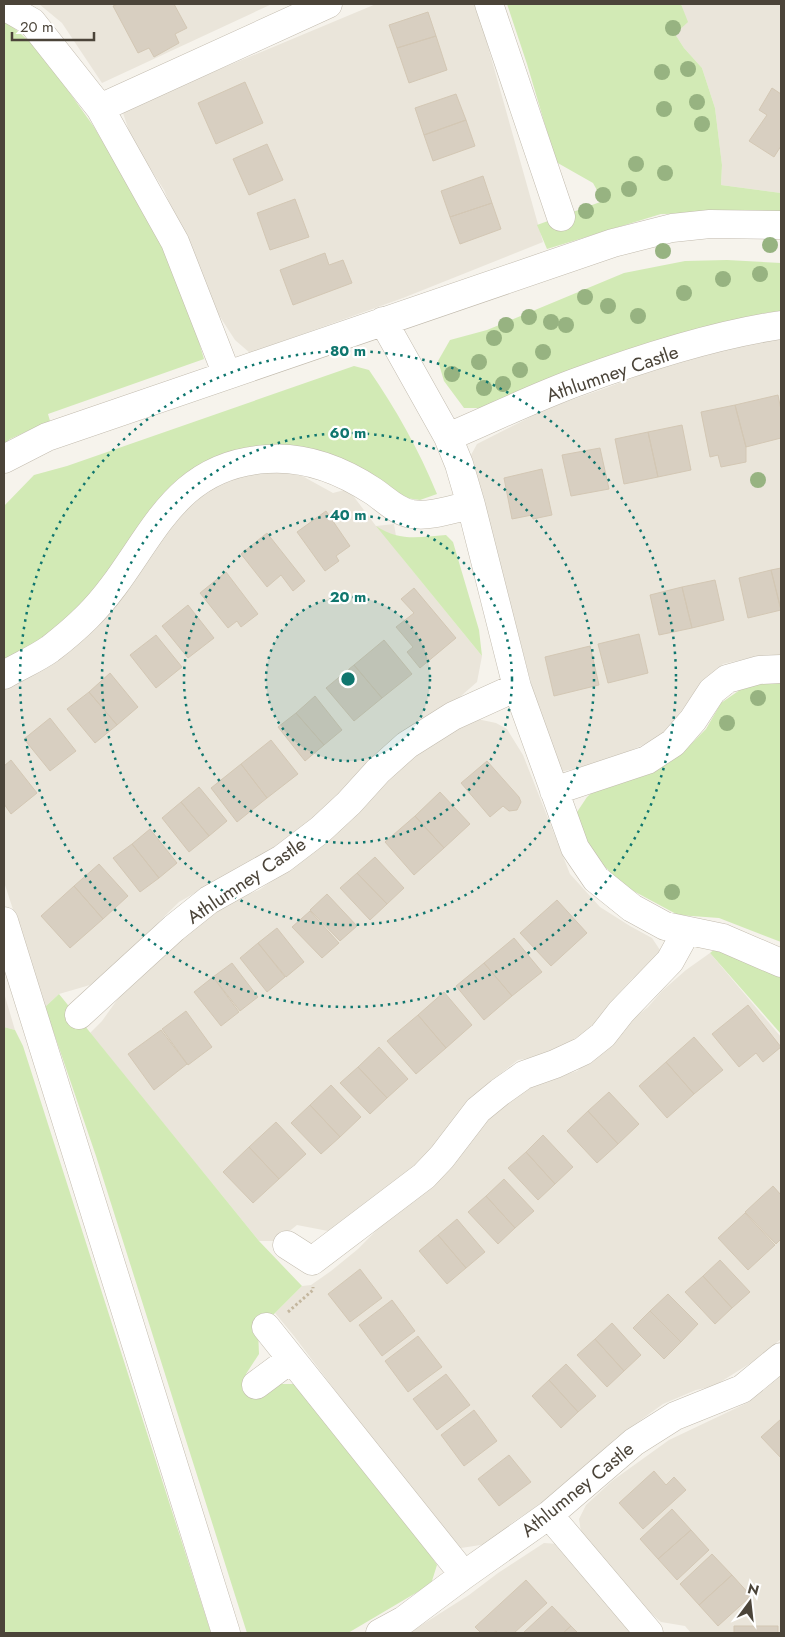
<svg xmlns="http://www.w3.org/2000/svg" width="785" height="1637" font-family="Jost,sans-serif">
<rect width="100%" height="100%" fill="#f6f3ec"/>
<path fill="#eae5da" d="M39,4H272L102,83L62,23Z
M376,4H476L543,242L403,298L250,353L235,340L215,309L164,190L132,140L122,110Z
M681,4H781V193L721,185L722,165L715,108L702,68L684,48L675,34L687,22Z
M781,336V656H758L723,664L702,682L667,731L645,744L605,762L560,772L539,713L471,455L477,444L548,408L606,388L687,357Z
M267,470L295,472L333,493L348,489L376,526L394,524L399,554L482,656L477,682L453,703L360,773L314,818L282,843L179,902L122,958L90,985L59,994L45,1007L4,882V687L159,539L197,495L234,476Z
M477,719L496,723L507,729L523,755L570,874L600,907L630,926L652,938L660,950L655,964L632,979L609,1004L599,1019L590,1028L569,1043L543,1056L518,1060L471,1097L433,1152L343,1225L328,1231L297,1225L277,1241H259L90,1033L102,1021L122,993L149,964L225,904L259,890L313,852L352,820L382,782L417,751L450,731Z
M710,953L781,1037V1339L754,1361L714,1386L696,1390L663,1404L616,1438L560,1491L513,1522L487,1544L461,1548L421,1504L294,1336L275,1313L302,1286L311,1285L331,1271L358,1249L493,1112L528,1087L577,1071L627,1024L648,1007L662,991L686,970Z
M4,993L15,1030L4,1027Z
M781,1376V1633H691L685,1626L661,1622L640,1604L581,1532L579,1519L586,1505L612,1481L669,1440L749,1402Z
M544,1543L559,1544L633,1633H409L469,1595L498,1573Z"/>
<path fill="#d2eab5" d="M507,4H681L688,22L675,34L684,48L702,68L715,108L722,165L721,185L781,193V215L716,213L661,214L547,249L537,225L603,201L593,183L556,162L527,64Z
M4,19L40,51L94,127L158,235L193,322L204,359L48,414L50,421L10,439L4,444Z
M727,260L781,263V311L765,313L655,343L492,408H464L444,381L438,361L450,340L487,330L624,273L685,261Z
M354,366L369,370C396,409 419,450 437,494L420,500L406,498L358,467L196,468L165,492L85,604L56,628L7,662L4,657V506L34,475L67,466Z
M376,526C400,542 419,537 446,535L453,542L479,630L482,656Z
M781,680V942L719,918L678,915L626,887L598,860L578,825L577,812L587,797L597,788L686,749L706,729L721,703L750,683Z
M715,949L781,976V1034L710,953Z
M59,994L259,1241L302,1286L258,1330L259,1354L246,1374L257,1393L272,1384H298L420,1540L437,1565L431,1584L348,1633H247L96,1156L45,1007Z
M4,1027L15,1030L23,1046L211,1633H4Z"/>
<path fill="#d8cfc1" stroke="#d3c7b4" d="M118,4H174L187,28L175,34L179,43L154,57L149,48L138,53L113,6Z
M428,12L436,36L397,48L389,25Z
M436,36L447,70L409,83L397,48Z
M245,82L263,123L216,144L198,103Z
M772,88L781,94V146L774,157L749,141L767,115L759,110Z
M456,94L466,120L424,135L415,108Z
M466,120L475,146L433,161L424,135Z
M267,144L283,180L249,195L233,159Z
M483,176L492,203L450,217L441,191Z
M295,199L309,237L270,250L257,213Z
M492,203L501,229L460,244L450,217Z
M325,253L329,265L343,260L352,283L293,305L280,270Z
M778,395L781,410V438L746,447L735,405Z
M735,405L746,447V462L721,467L718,455L710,457L701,412Z
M682,425L691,470L658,477L648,432Z
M648,432L658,477L624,484L615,439Z
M600,448L609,489L571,496L562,455Z
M542,469L552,515L533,519L532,515L512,519L504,478Z
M326,511L350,546L336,556L339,561L325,571L297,532Z
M267,533L305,581L293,591L281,575L267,587L241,554Z
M781,568V610L771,570Z
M771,570L781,610L748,618L739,578Z
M226,572L258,614L241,627L237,621L228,628L200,593Z
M715,580L724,620L692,628L682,587Z
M682,587L692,628L659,635L650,595Z
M414,588L456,638L420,668L407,652L413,647L396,627L414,613L401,599Z
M188,605L214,638L188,658L162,626Z
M639,634L648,673L608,683L598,644Z
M156,635L182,667L156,688L130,655Z
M384,640L412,674L382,698L354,665Z
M590,646L599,685L554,696L545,657Z
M354,665L382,698L354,721L326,688Z
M110,673L138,707L117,725L89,692Z
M89,692L117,725L95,743L67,709Z
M315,696L342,730L324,745L296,713Z
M296,713L324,745L305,761L278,727Z
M50,718L76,751L50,771L24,739Z
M271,740L298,774L267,798L241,764Z
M11,760L37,793L11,814L4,804V766Z
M487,761L519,797L521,802L517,810L509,811L503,806L490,817L461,783Z
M241,764L267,798L237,822L211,788Z
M199,787L227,821L209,836L181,802Z
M440,792L470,824L444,848L415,816Z
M181,802L209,836L189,852L162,818Z
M415,816L444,848L414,875L385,842Z
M150,829L177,863L159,878L132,844Z
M132,844L159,878L140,892L113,858Z
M375,857L404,888L387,904L357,873Z
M99,864L128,896L103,919L74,886Z
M357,873L387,904L370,920L340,888Z
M74,886L103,919L70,948L41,916Z
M327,894L357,926L340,941L310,910Z
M557,900L587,933L551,966L520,933Z
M310,911L339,943L322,958L292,927Z
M277,928L304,962L286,977L258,943Z
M514,938L542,972L512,996L484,963Z
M258,943L285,977L267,992L240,958Z
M232,963L258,997L240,1011L213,977Z
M484,963L512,996L484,1020L456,986Z
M213,977L239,1012L221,1026L194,992Z
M444,992L472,1025L446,1048L418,1015Z
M748,1005L781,1047L763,1062L756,1053L739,1067L712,1034Z
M186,1011L212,1047L188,1065L162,1029Z
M418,1015L446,1048L416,1074L387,1041Z
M161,1030L187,1064L154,1090L128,1054Z
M694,1037L723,1070L694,1094L666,1062Z
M379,1047L408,1079L387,1098L358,1067Z
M666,1062L694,1094L667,1118L639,1086Z
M358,1067L387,1098L370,1114L340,1083Z
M331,1085L361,1117L340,1137L310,1105Z
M609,1092L639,1124L618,1144L588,1111Z
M310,1105L340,1137L321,1154L291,1123Z
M588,1111L618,1144L597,1163L567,1131Z
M276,1122L306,1154L279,1179L249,1147Z
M543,1135L573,1167L555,1184L526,1152Z
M249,1147L279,1179L253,1203L223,1172Z
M526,1152L555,1184L538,1200L508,1168Z
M504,1179L534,1211L515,1228L486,1196Z
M773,1186L781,1195V1239L776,1244L745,1212Z
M486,1196L515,1228L498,1244L468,1212Z
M745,1213L775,1245L748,1270L718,1238Z
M457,1219L485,1252L466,1268L438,1235Z
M438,1235L466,1268L447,1284L419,1251Z
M720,1260L750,1292L732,1308L703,1276Z
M360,1269L382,1298L350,1322L328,1294Z
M703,1276L732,1308L715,1324L685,1292Z
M668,1294L698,1324L681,1342L650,1311Z
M392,1300L415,1331L382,1356L359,1325Z
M650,1311L681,1342L664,1359L633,1328Z
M612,1323L641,1355L624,1371L595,1339Z
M418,1336L442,1367L408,1392L385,1361Z
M595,1339L624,1371L607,1387L577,1355Z
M566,1364L596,1396L578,1412L549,1380Z
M446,1374L470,1405L437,1430L413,1399Z
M549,1380L578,1412L561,1428L532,1396Z
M474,1410L497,1441L464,1466L441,1435Z
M781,1419V1458L761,1437Z
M509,1455L531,1482L499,1506L478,1479Z
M654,1471L666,1485L674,1477L686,1490L643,1529L619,1503Z
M672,1509L691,1530L658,1559L640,1539Z
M691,1530L709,1550L677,1580L658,1559Z
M712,1554L732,1575L699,1605L680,1584Z
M732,1575L751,1596L718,1626L699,1605Z
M526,1580L547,1603L514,1633H498L496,1631L493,1633H481L475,1627Z
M552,1606L571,1626L563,1633H523Z
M571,1626L578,1633H563Z
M734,1626H778V1633H734Z"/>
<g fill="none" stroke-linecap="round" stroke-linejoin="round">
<defs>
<path id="minor" d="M489,4L561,217
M4,6L32,22L100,108L175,242L227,375
M100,108L328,4
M383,321L448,437L459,464L471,505L517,687L575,848L596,879L632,908L665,926L723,938L781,963
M448,437C491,419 533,398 577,382C642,358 713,335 781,325
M4,459L47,437L613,243L672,228L710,224L781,225
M4,675C19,666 36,659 50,649C63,639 76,628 87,617C149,556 164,465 267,459C306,456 341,470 373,491C385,499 397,512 412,514C431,517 452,509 471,505
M554,791L647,760L673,743L693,720L712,691L727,679L759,670L781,669
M4,921L226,1633
M79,1015L174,928L209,900L282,859L320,830L349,803L378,771L407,745L453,716L517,687
M287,1245L312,1261L424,1176L442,1157L478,1110L500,1092L524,1075L555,1064L583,1051L603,1035L621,1012L670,961L686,932
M266,1327L464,1575
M256,1385L291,1359
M549,1515L649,1633
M380,1633L404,1620L464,1575L549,1515L634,1442L675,1416L742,1389L781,1357"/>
</defs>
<use href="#minor" stroke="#c2bbae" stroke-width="29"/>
<path stroke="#c4b79f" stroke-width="3" stroke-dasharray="2.5 2.5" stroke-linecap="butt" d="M288,1312L313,1290V1287"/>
<use href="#minor" stroke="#fff" stroke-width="28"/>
</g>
<g fill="#97b381">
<circle cx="673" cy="28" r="8"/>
<circle cx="688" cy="69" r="8"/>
<circle cx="662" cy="72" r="8"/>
<circle cx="697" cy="102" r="8"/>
<circle cx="664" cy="109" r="8"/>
<circle cx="702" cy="124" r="8"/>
<circle cx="636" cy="164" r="8"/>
<circle cx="665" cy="173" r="8"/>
<circle cx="629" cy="189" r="8"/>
<circle cx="603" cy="195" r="8"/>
<circle cx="586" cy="211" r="8"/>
<circle cx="770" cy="245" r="8"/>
<circle cx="663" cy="251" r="8"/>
<circle cx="760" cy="274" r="8"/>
<circle cx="723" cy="279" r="8"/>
<circle cx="684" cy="293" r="8"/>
<circle cx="585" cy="297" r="8"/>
<circle cx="608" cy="306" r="8"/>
<circle cx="638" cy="316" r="8"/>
<circle cx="529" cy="317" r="8"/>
<circle cx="551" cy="322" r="8"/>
<circle cx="506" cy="325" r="8"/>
<circle cx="566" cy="325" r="8"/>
<circle cx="494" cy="338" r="8"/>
<circle cx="543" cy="352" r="8"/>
<circle cx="479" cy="362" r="8"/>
<circle cx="520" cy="370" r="8"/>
<circle cx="452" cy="374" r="8"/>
<circle cx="503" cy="384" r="8"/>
<circle cx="484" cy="388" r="8"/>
<circle cx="758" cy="480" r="8"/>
<circle cx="758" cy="698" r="8"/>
<circle cx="727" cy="723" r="8"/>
<circle cx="672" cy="892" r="8"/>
</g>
<circle cx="348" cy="679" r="82" fill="#0f766e" fill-opacity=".12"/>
<g fill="none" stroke="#0f766e" stroke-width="2.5" stroke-dasharray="2.5 5">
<circle cx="348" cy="679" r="82"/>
<circle cx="348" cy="679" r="164"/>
<circle cx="348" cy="679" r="246"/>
<circle cx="348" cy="679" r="328"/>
</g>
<g text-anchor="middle" stroke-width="4.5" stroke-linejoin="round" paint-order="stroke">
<g font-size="19" fill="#4b4439" stroke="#fff">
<text transform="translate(612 373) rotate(-19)" y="7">Athlumney Castle</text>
<text transform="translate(246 880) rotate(-34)" y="7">Athlumney Castle</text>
<text transform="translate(577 1489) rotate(-39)" y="7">Athlumney Castle</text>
</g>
</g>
<circle cx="348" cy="679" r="8" fill="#0f766e" stroke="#fff" stroke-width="2.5"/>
<g font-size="15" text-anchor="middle" font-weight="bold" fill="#0f766e" stroke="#fff" stroke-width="4.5" stroke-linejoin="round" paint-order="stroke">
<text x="348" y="356">80 m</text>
<text x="348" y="438">60 m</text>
<text x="348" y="520">40 m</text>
<text x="348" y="602">20 m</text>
</g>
<rect width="785" height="1637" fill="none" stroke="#4b4439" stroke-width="10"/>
<g transform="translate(750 1602) rotate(15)" stroke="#ffffff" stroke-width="4" paint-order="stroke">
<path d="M0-4L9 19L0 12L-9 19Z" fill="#4b4439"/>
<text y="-8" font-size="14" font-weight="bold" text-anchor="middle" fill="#4b4439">N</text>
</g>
<path d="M12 32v8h82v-8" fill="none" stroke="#4b4439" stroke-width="2.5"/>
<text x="20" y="32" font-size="15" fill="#4b4439" stroke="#ffffff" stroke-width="4" paint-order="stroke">20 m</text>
</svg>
